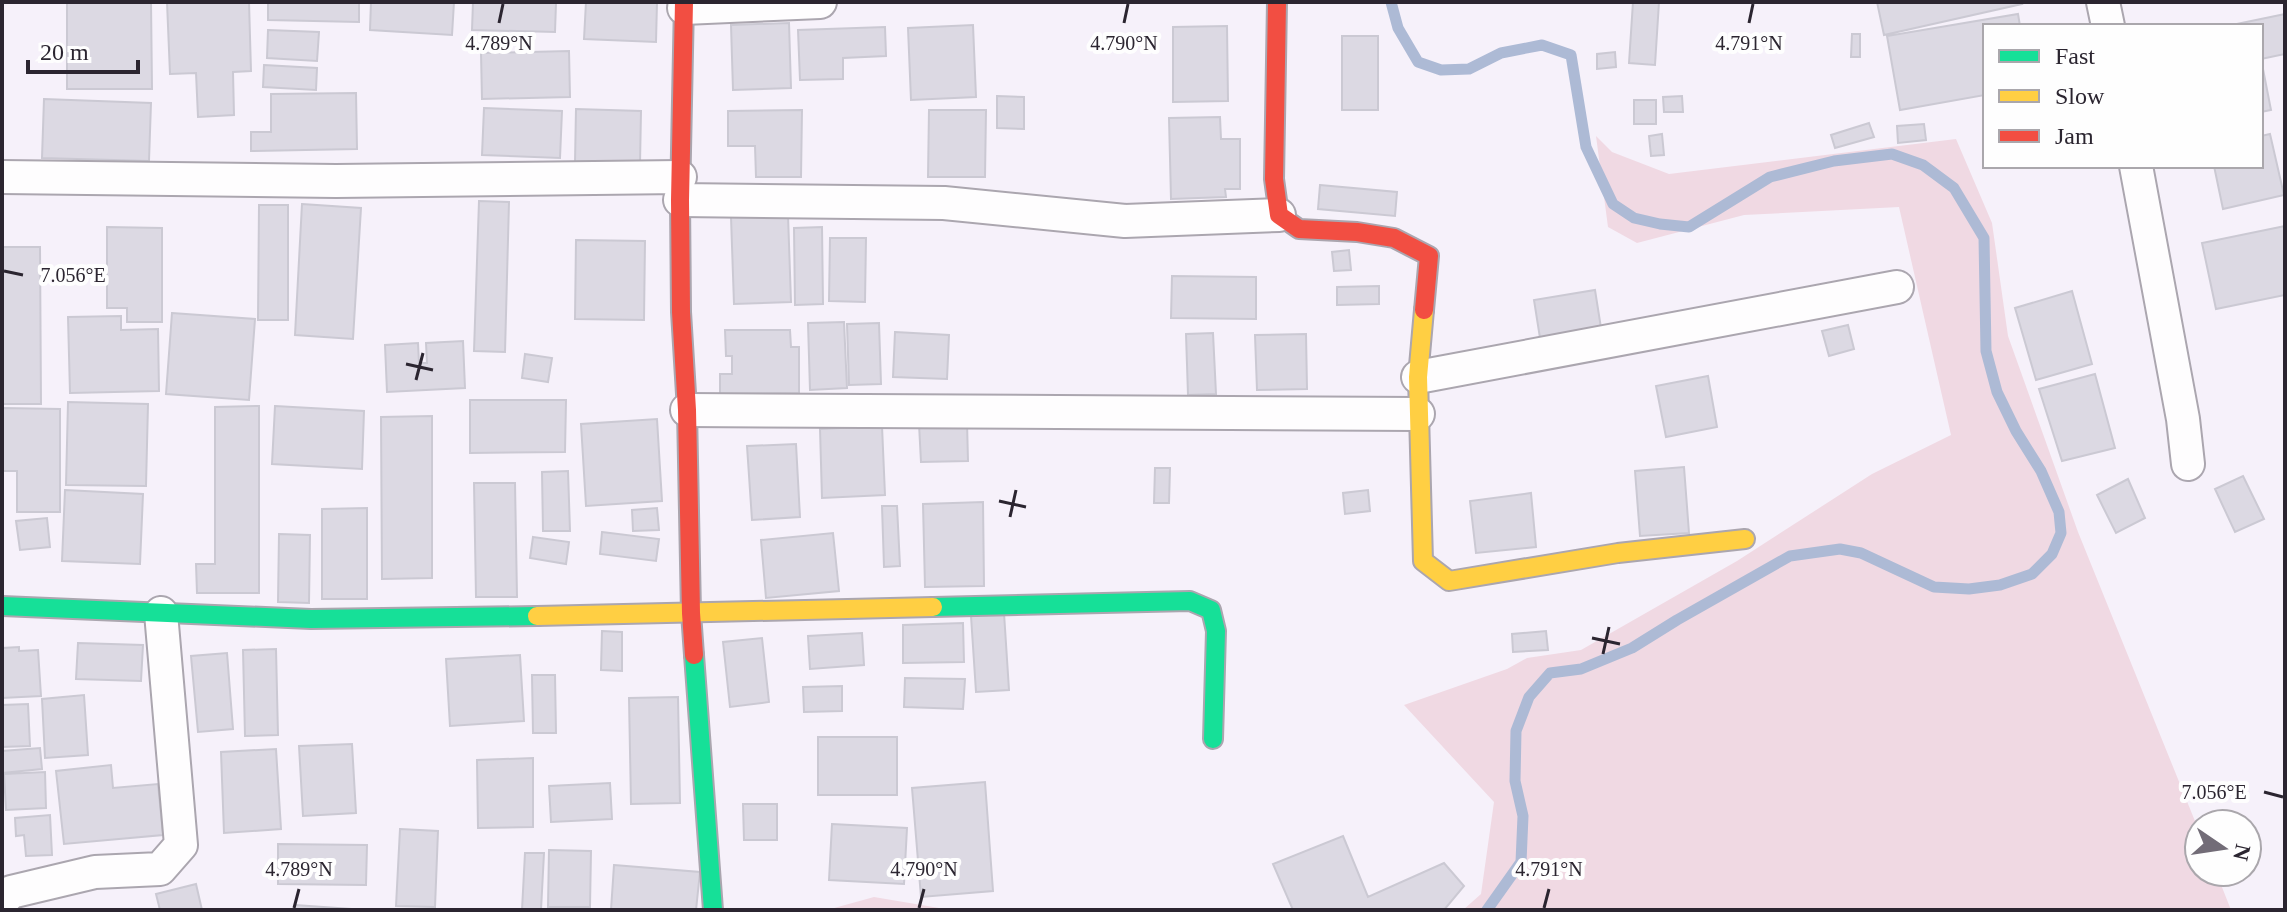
<svg xmlns="http://www.w3.org/2000/svg" width="2287" height="912" font-family="'Times New Roman',serif">
<rect width="100%" height="100%" fill="#f6f1fa"/>
<path fill="#f0d9e3" d="M1596,136L1612,152L1669,174L1956,139L1992,223L2008,336L2078,532L2199,831V872H2216L2231,910H1463L1481,894L1494,802L1404,705L1507,669L1527,658L1581,650L1737,561L1872,474L1951,435L1899,207L1744,215L1637,243L1608,227Z
M874,897L939,908L970,910H827Z"/>
<g fill="none" stroke-linecap="round" stroke-linejoin="round">
<path stroke="#adbad5" stroke-width="11" d="M1391,2L1398,28L1418,62L1441,70L1469,69L1501,53L1542,45L1571,55L1586,147L1613,204L1634,218L1660,224L1689,227L1770,177L1834,161L1892,154L1923,165L1954,188L1984,238L1986,351L1997,392L2016,431L2041,471L2059,512L2061,533L2052,554L2032,574L2000,585L1969,589L1934,587L1861,553L1840,549L1790,556L1677,620L1632,648L1581,669L1550,673L1529,697L1516,731L1515,781L1523,816L1521,862L1487,910"/>
</g>
<path fill="#dcd9e3" stroke="#cbc9d3" stroke-width="2" d="M67,2H151L152,89H67Z
M167,2H249L251,71L233,72L234,115L198,117L196,73L170,74Z
M268,2H359V22L268,20Z
M371,2H454L452,35L370,30Z
M473,2L556,3L555,32L472,30Z
M586,2H657L656,42L584,39Z
M1633,2H1659L1655,65L1629,63Z
M1877,2H2021L2022,4L1884,35Z
M2018,14L2020,26H1985V95L1900,110L1887,36Z
M2285,14V54L2261,59V26H2227Z
M789,23L791,88L733,90L731,25Z
M973,25L976,97L911,100L908,28Z
M1227,26L1228,101L1173,102V27Z
M885,27L886,56L843,58V79L800,80L798,30Z
M268,30L319,32L317,61L267,58Z
M1852,34H1860V57H1851Z
M1342,36H1378V110H1342Z
M569,51L570,97L482,99L481,53Z
M1615,52L1616,67L1597,69V54Z
M2262,64L2271,110L2261,112V65Z
M264,65L317,68L316,90L263,87Z
M356,93L357,149L251,151V132H271V94Z
M997,96L1024,97V129L997,128Z
M1682,96L1683,112H1664L1663,97Z
M44,99L151,103L149,161L42,158Z
M1634,100H1656V124H1634Z
M484,108L562,111L560,158L482,155Z
M576,109L641,111L640,164L575,163Z
M802,110L801,177H756L755,146H728V111Z
M929,110H986L985,177H928Z
M1220,117L1221,139H1240V189H1225L1226,197L1171,199L1169,118Z
M1869,123L1874,137L1835,148L1831,135Z
M1924,124L1926,140L1898,143L1897,126Z
M1662,134L1664,155L1651,156L1649,136Z
M2270,134L2284,195L2223,209L2214,166H2261V136Z
M1320,185L1397,192L1395,216L1318,209Z
M479,201L509,202L505,352L474,351Z
M302,204L361,208L353,339L295,335Z
M259,205H288V320H258Z
M788,215L791,302L734,304L731,217Z
M2285,226V295L2216,309L2202,243Z
M107,227L162,228V322H127V308H107Z
M822,227L823,304L795,305L794,228Z
M830,238H866L865,302L829,301Z
M576,240L645,241L644,320L575,319Z
M2,247H40L41,404H2Z
M1349,250L1351,270L1334,271L1332,252Z
M1172,276L1256,277V319L1171,318Z
M1379,286V304L1337,305V287Z
M1595,290L1601,328L1540,338L1534,300Z
M2072,291L2092,364L2036,380L2015,308Z
M172,313L255,319L249,400L166,394Z
M121,316V330L158,329L159,391L70,393L68,317Z
M844,322L847,388L810,390L808,323Z
M879,323L881,384L849,385L847,324Z
M1848,325L1854,349L1829,356L1822,331Z
M725,330H790L791,347H799V393L720,394V374H732V356H726Z
M895,332L949,335L947,379L893,377Z
M1213,333L1216,394L1188,395L1186,334Z
M1306,334L1307,389L1257,390L1255,335Z
M463,341L465,388L387,392L385,345L418,343L419,363H427L426,343Z
M525,354L552,358L548,382L522,378Z
M2095,374L2115,448L2062,461L2039,389Z
M1708,376L1717,427L1666,437L1656,386Z
M470,400H566L565,452L470,453Z
M68,402L148,404L146,486L66,485Z
M259,406V593H197L196,564H215V407Z
M275,406L364,411L362,469L272,464Z
M2,408L60,409V512H17V471H2Z
M432,416V578L382,579L381,417Z
M657,419L662,501L586,506L581,424Z
M967,422L968,461L921,462L919,424Z
M882,426L885,495L822,498L820,429Z
M796,444L800,517L752,520L747,446Z
M1684,467L1689,533L1640,536L1635,471Z
M1155,468H1170L1169,503H1154Z
M568,471L570,531H543L542,472Z
M2243,476L2264,519L2235,532L2215,489Z
M2128,479L2145,518L2116,533L2097,495Z
M474,483H515L517,597H476Z
M65,490L143,494L140,564L62,561Z
M1368,490L1370,511L1345,514L1343,493Z
M1531,493L1536,547L1476,553L1470,501Z
M983,502L984,586L925,587L923,504Z
M882,506H897L900,566L884,567Z
M367,508V599H322V509Z
M657,508L659,530L633,531L632,510Z
M47,518L50,547L20,550L16,521Z
M602,532L659,539L656,561L600,554Z
M833,533L839,591L766,598L761,540Z
M279,534L310,535L309,603L278,602Z
M533,537L569,542L566,564L530,558Z
M1004,613L1009,690L976,692L971,616Z
M963,623L964,662L903,663V625Z
M602,631L622,632V671L601,670Z
M1546,631L1548,650L1513,652L1512,634Z
M862,633L864,665L810,669L808,636Z
M762,638L769,702L730,707L723,642Z
M78,643L143,645L141,681L76,679Z
M19,647V651L38,650L41,696L2,698V648Z
M276,649L278,735L245,736L243,650Z
M227,653L233,729L198,732L191,656Z
M520,655L524,721L450,726L446,659Z
M532,675H555L556,733H533Z
M905,678L965,679L963,709L904,707Z
M842,686V711L804,712L803,687Z
M84,695L88,755L45,758L42,699Z
M678,697L680,803L631,804L629,698Z
M28,704L30,746L2,747V705Z
M818,737H897V795H818Z
M352,744L356,813L303,816L299,746Z
M40,748L42,769L2,773V751Z
M276,749L281,829L224,833L221,752Z
M533,758V827L478,828L477,760Z
M111,765L113,788L158,784L163,835L64,844L56,771Z
M45,772L46,808L6,810L4,774Z
M985,782L993,891L921,897L912,788Z
M610,783L612,819L551,822L549,786Z
M743,804H777V840H744Z
M50,815L52,855L26,856L24,835L16,836L15,818Z
M832,824L907,828L904,884L829,880Z
M400,829L438,831L435,907L396,906Z
M1343,836L1368,897L1444,863L1464,886L1444,910H1293L1273,864Z
M278,844L367,845L366,885L278,884Z
M549,850L591,851L590,907H548Z
M525,853H544L541,910H522Z
M614,865L700,872L696,910H611Z
M196,884L202,910H160L156,894Z
M295,905L366,910H295Z"/>
<g fill="none" stroke-linecap="round" stroke-linejoin="round">
<defs>
<path id="street" d="M2103,2L2108,26
M684,8L820,2
M2136,166L2183,419L2188,464
M2,177L336,181L680,177
M680,200L944,203L1125,221L1279,215
M1418,377L1897,287
M687,410L1418,414
M2,901L11,892L95,872L160,869L181,845L161,613"/>
<path id="fast" d="M2,606L311,619L537,616
M933,607L1190,601L1211,610L1216,631L1213,739
M694,655L713,910"/>
<path id="slow" d="M1424,310L1418,377L1423,561L1449,581L1618,553L1745,539
M537,616L933,607"/>
<path id="jam" d="M684,2L680,200L681,312L687,410L691,613L694,655
M1277,2L1274,179L1279,215L1299,229L1357,232L1394,238L1429,256L1424,310"/>
</defs>
<use href="#street" stroke="#aba6af" stroke-width="36"/>
<use href="#fast" stroke="#aba6af" stroke-width="22"/>
<use href="#slow" stroke="#aba6af" stroke-width="22"/>
<use href="#jam" stroke="#aba6af" stroke-width="22"/>
<use href="#street" stroke="#fefdfe" stroke-width="32"/>
<use href="#fast" stroke="#16e098" stroke-width="18"/>
<use href="#slow" stroke="#ffcf43" stroke-width="18"/>
<use href="#jam" stroke="#f24e42" stroke-width="18"/>
</g>
<path fill="none" stroke="#2b2530" stroke-width="3" d="M499,23L503,4M1124,23L1128,4M1749,23L1753,4M4,271L23,275M406,364L433,370M416,380L423,353M999,501L1026,507M1010,517L1016,490M1592,638L1620,644M1603,654L1609,627M2264,792L2283,797M294,908L299,889M919,908L924,889M1544,908L1549,889"/>
<g font-size="20" text-anchor="middle" fill="#2b2530" stroke="#fefefe" stroke-width="8" stroke-linejoin="round" paint-order="stroke">
<text x="499" y="50">4.789°N</text>
<text x="1124" y="50">4.790°N</text>
<text x="1749" y="50">4.791°N</text>
<text x="73" y="282">7.056°E</text>
<text x="2214" y="799">7.056°E</text>
<text x="299" y="876">4.789°N</text>
<text x="924" y="876">4.790°N</text>
<text x="1549" y="876">4.791°N</text>
</g>
<rect width="2287" height="912" fill="none" stroke="#2b2530" stroke-width="8"/>
<rect x="1983" y="24" width="280" height="144" fill="#fefefe" stroke="#aaa7ac" stroke-width="2"/>
<rect x="1999" y="50" width="40" height="12" fill="#16e098" stroke="#aaa7ac" stroke-width="2"/>
<text x="2055" y="64" font-size="24" fill="#2b2530">Fast</text>
<rect x="1999" y="90" width="40" height="12" fill="#ffcf43" stroke="#aaa7ac" stroke-width="2"/>
<text x="2055" y="104" font-size="24" fill="#2b2530">Slow</text>
<rect x="1999" y="130" width="40" height="12" fill="#f24e42" stroke="#aaa7ac" stroke-width="2"/>
<text x="2055" y="144" font-size="24" fill="#2b2530">Jam</text>
<g transform="translate(2223 848) rotate(103)"><circle r="38" fill="#fefefe" stroke="#aaa7ac" stroke-width="2"/>
<path d="M0-6L14 30L0 20L-14 30Z" fill="#726c77"/>
<text y="-12" font-size="22" font-weight="bold" text-anchor="middle" fill="#2b2530">N</text>
</g>
<path d="M28 60v12h110v-12" fill="none" stroke="#2b2530" stroke-width="4"/>
<text x="40" y="60" font-size="24" fill="#2b2530" stroke="#fefefe" stroke-width="6" paint-order="stroke">20 m</text>
</svg>
